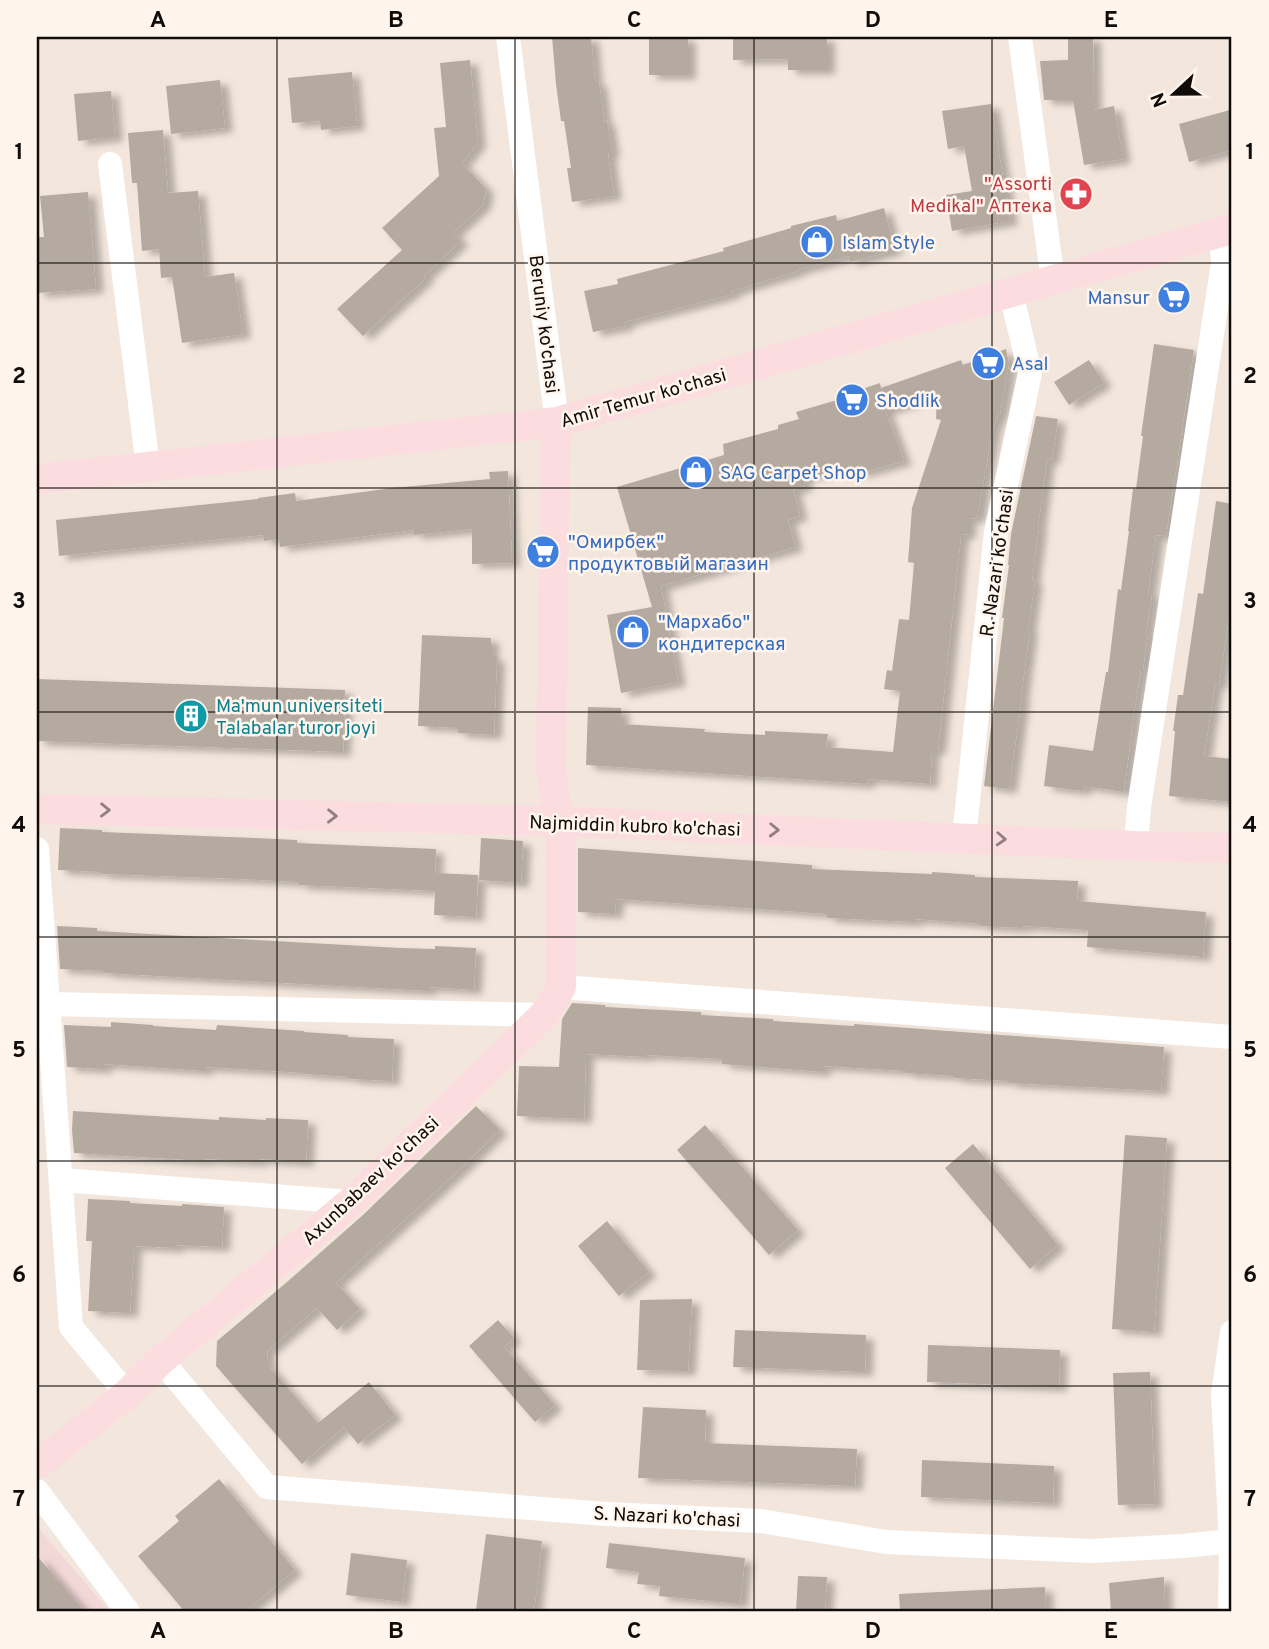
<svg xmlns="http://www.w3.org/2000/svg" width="1269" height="1649" font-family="Overpass,sans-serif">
<defs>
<filter id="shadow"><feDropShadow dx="8" dy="4.5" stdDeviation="3.5" flood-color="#0004"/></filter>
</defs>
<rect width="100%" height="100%" fill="#f3e7dd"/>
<path fill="#f3d8d8" d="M37,1526L110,1612H37Z"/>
<path fill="#b5aaa0" filter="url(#shadow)" d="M552,37H591L595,82H599L604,121L607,120L612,154H608L614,196L572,202L567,168H571L564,121H561L556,84Z
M649,37H688V75H649Z
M733,37H827V70H788V59L733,60Z
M1068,37H1093L1094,110L1114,106L1123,159L1084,165L1073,100H1044L1040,61L1068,60Z
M470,60L478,143L462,163L486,189L483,205L453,233L461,241L424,276L426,278L363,336L337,309L402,250L382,228L439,176L434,128L446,127L440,63Z
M352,72L357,126L321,130L320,121L292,123L288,78Z
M220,80L225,128L171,134L166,86Z
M111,91L115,137L78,141L74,94Z
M991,104L1010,221L952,231L946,195L972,191L964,146L948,149L942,111Z
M1230,110L1232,119V150L1189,162L1179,124Z
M163,130L168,193L198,191L205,277L234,273L243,334L182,343L172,277L161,278L159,249L142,251L137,183H132L128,133Z
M88,192L96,289L37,293V237H44L40,196Z
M884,208L895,250L850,262L849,256L797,270L798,271L732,291L733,294L625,322L626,326L593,332L584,291L618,284L617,279L724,251L723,248L791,228V226L836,215L837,221Z
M1154,344L1194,350L1166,536L1156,535L1148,594H1152L1146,633H1148L1143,669H1141L1134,713L1124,792L1084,786L1083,791L1044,786L1049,745L1093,751L1106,672H1108L1118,589L1121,590L1129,531H1128L1133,488L1136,489L1143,436H1141Z
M1006,349L1009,364L1000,413H999L993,428L977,518L968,519V534L961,535L938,750H932L930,784L868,779L867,784L586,765L588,707L621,708V724L705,729L704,732L765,735V731L828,734L826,747L893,752L900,691L884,689L887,670L892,671L899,619L909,620L914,563L908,562L912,508L941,420L936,419L937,394L885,410L904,461L860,473L857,468L844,471L842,466L803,477L805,486L793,490L800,516L788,520L795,547L661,586L678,682L621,693L607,615L652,607L617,487L724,455L723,444L778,429V425L799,419L796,412L854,395L853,392L880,383L881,388L961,360L963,365Z
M1089,360L1104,383L1069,405L1054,382Z
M1036,416L1058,419L1052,460L1047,459L1038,527H1039L1032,580L1035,581L1028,629H1030L1021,697H1022L1009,789L984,786L1004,618H1002L1009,565H1008L1011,534Z
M508,471L512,563L472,564V529L414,535V530L280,547L279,539L264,541L263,535L59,556L56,520L258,499V498L295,493L296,501L392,488L490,479L489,472Z
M1216,501L1232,504V596L1219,685L1215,684L1204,756L1232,759V802L1169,796L1175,731H1173L1178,695H1183L1198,593L1203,594Z
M422,635L491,638V657H497L494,735L458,733V728L418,726Z
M37,679L345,690L343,752L37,741Z
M60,828L102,830V832L255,838L297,840V843L436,849L435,873L478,875L476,917L434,915L435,891L299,885V882L241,879L102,874V872L58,870Z
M481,838L523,841L521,883L479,880Z
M578,848L812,865V869L932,874V872L975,875V877L1078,881L1077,901L1206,912L1203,957L1087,947L1088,930L1024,926L1023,928L981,926V924L915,919V922L827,918V914L616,899L615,914L578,912Z
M57,926L97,928V931L400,948L435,949V946L476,948L474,990L429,987V991L104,973V971L60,969Z
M572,1003L605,1005V1007L701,1012V1015L773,1019V1021L854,1026V1024L1164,1047L1161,1091L1009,1083V1081L954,1078V1076L906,1073V1071L823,1066V1072L722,1064V1059L646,1055V1057L586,1054L584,1119L517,1116L519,1066L559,1067L562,1019Z
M111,1022L153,1025V1026L216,1030L217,1025L258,1028L304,1031V1032L348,1035V1037L394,1039L392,1081L350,1079V1077L304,1074V1073L205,1067V1071L104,1064V1069L67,1067L64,1025L111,1027Z
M476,1106L500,1130L459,1170L336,1283L360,1309L337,1330L317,1308L267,1351L268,1365L318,1423L369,1382L395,1415L358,1444L344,1427L302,1464L216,1366L217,1341L287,1282L363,1215Z
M73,1111L219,1120V1117L266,1120V1118L308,1120L306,1162L259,1159V1162L205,1159V1161L74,1153L72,1130Z
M705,1125L798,1230L769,1255L677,1150Z
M1125,1135L1167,1138L1154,1332L1112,1329Z
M973,1144L1058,1245L1030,1269L945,1168Z
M88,1199L130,1201V1203L182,1206V1204L224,1207L222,1247L176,1245V1248L134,1246L130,1313L88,1311L92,1241H86Z
M607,1221L649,1272L619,1296L578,1246Z
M692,1299L688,1371L637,1370L640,1300Z
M498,1320L514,1338L504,1347L555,1405L535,1422L469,1346Z
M735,1330L866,1335L865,1372L733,1367Z
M928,1345L1060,1350L1059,1387L927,1382Z
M1150,1372L1155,1504L1118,1505L1113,1373Z
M643,1407L706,1410L705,1443L857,1449L855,1486L638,1478Z
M922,1460L1054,1466L1053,1503L921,1497Z
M219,1479L295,1570L245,1612H185L138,1556L179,1521L175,1516Z
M486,1534L542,1541L534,1612H496L476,1610Z
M609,1543L745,1558L740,1604L659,1596L660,1586L637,1584L639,1572L606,1568Z
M351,1553L407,1560L402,1602L346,1595Z
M37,1556L85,1612H42L37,1607Z
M798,1576L827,1577L825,1612H796Z
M1164,1577L1165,1612H1111L1109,1583Z
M1045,1587L1046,1612H900L899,1594Z"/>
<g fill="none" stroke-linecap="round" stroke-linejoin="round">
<path stroke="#fff" stroke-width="24" d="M508,37L557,422
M1020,37L1053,281
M110,164L148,467
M964,838L996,532L1030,373L1011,293
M1136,846L1139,807L1223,263L1221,232
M37,849L71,1327L127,1394
M561,987L1232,1037
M49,1004L544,1015
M61,1180L351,1202
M161,1360L267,1487L606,1514L761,1521L886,1542L1091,1551L1183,1546L1231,1541
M37,1491L128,1612
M1230,1612L1231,1541L1223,1395L1232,1332"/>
<path stroke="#fbdddf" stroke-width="30" d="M37,479L557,422L1232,229
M37,809L558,821L1136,846L1232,848
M37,1465L127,1394L161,1360L351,1202L544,1015L561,987V844L551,768L555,450L557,422"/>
</g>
<defs><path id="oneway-chevron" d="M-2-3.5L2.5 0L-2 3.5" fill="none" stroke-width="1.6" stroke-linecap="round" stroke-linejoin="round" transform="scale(1.75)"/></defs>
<g stroke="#917f7f">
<use href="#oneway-chevron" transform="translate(105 810) rotate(1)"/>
<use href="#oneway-chevron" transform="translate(332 816) rotate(1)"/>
<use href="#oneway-chevron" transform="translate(774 830) rotate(2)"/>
<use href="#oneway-chevron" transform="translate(1001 839) rotate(3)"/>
</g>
<path fill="none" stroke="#100c09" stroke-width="2" stroke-opacity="0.55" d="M277,37V1612M515,37V1612M754,37V1612M992,37V1612M37,263H1232M37,488H1232M37,712H1232M37,937H1232M37,1161H1232M37,1386H1232"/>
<defs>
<symbol id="pharmacy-disc" viewBox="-11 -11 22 22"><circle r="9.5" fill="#e0444e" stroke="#fff5ec"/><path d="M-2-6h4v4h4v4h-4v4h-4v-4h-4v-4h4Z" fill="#fff"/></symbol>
<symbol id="shop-disc" viewBox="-11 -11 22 22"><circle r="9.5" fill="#3f7fe0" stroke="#fff5ec"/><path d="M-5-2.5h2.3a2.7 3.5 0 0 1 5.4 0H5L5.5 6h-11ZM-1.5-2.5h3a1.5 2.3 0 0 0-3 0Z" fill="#fff"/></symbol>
<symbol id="supermarket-disc" viewBox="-11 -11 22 22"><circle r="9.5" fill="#3f7fe0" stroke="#fff5ec"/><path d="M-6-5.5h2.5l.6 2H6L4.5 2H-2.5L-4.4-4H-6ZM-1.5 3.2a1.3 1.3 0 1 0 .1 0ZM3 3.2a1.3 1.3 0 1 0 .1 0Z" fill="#fff"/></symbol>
<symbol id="building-disc" viewBox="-11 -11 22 22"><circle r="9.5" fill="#0f9aa8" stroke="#fff5ec"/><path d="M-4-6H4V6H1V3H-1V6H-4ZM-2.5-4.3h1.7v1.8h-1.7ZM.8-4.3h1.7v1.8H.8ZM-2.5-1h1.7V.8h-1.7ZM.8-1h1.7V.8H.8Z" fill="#fff"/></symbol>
</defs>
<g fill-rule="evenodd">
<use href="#pharmacy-disc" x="1057" y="175" width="38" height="38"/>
<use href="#shop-disc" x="798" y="223" width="38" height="38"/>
<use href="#supermarket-disc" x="1155" y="278" width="38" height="38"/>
<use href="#supermarket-disc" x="969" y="344" width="38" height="38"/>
<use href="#supermarket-disc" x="833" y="381" width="38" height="38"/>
<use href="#shop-disc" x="677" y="453" width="38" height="38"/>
<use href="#supermarket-disc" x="524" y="533" width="38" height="38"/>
<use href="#shop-disc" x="614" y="613" width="38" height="38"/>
<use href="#building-disc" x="172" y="697" width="38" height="38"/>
</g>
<g text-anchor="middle" stroke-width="5" stroke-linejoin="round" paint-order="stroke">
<g font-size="19" fill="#be3a42" stroke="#fff5ec" text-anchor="end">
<text x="1052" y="190">"Assorti<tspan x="1052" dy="22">Medikal" Аптека</tspan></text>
</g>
<g font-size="19" fill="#366cbe" stroke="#fff5ec" text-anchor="start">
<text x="842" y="249">Islam Style</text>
<text x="1150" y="304" text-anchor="end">Mansur</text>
<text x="1012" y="370">Asal</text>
<text x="876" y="407">Shodlik</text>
<text x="720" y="479">SAG Carpet Shop</text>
<text x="568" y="548">"Омирбек"<tspan x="568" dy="22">продуктовый магазин</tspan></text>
<text x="658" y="628">"Мархабо"<tspan x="658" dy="22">кондитерская</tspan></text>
</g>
<g font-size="19" fill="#100c09" stroke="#fff5ec">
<text transform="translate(545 324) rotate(83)" y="7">Beruniy ko'chasi</text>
<text transform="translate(643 397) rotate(-16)" y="7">Amir Temur ko'chasi</text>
<text transform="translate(996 563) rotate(-82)" y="7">R. Nazari ko'chasi</text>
<text transform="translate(635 825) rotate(2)" y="7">Najmiddin kubro ko'chasi</text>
<text transform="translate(370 1180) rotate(-43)" y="7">Axunbabaev ko'chasi</text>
<text transform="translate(667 1516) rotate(3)" y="7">S. Nazari ko'chasi</text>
</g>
<g font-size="19" fill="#0d838f" stroke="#fff5ec" text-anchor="start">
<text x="216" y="712">Ma'mun universiteti<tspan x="216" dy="22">Talabalar turor joyi</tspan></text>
</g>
</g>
<rect width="1269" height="1649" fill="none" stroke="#fff5ec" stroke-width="77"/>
<g transform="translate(1174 94) rotate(248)" stroke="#fff5ec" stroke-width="5" paint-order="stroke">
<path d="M0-5L12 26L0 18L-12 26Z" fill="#100c09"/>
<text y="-10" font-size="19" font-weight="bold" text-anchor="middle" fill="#100c09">N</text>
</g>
<rect x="38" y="38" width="1192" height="1572" fill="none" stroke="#100c09" stroke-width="2.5"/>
<g font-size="23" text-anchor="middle" font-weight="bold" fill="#100c09">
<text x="158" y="27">A</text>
<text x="396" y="27">B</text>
<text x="634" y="27">C</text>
<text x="873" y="27">D</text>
<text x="1111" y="27">E</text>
<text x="19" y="159">1</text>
<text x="1250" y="159">1</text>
<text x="19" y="383">2</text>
<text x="1250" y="383">2</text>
<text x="19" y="608">3</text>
<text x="1250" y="608">3</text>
<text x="19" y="832">4</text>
<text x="1250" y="832">4</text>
<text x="19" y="1057">5</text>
<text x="1250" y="1057">5</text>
<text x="19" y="1282">6</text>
<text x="1250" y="1282">6</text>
<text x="19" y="1506">7</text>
<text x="1250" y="1506">7</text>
<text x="158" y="1638">A</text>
<text x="396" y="1638">B</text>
<text x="634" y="1638">C</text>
<text x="873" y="1638">D</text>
<text x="1111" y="1638">E</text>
</g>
</svg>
